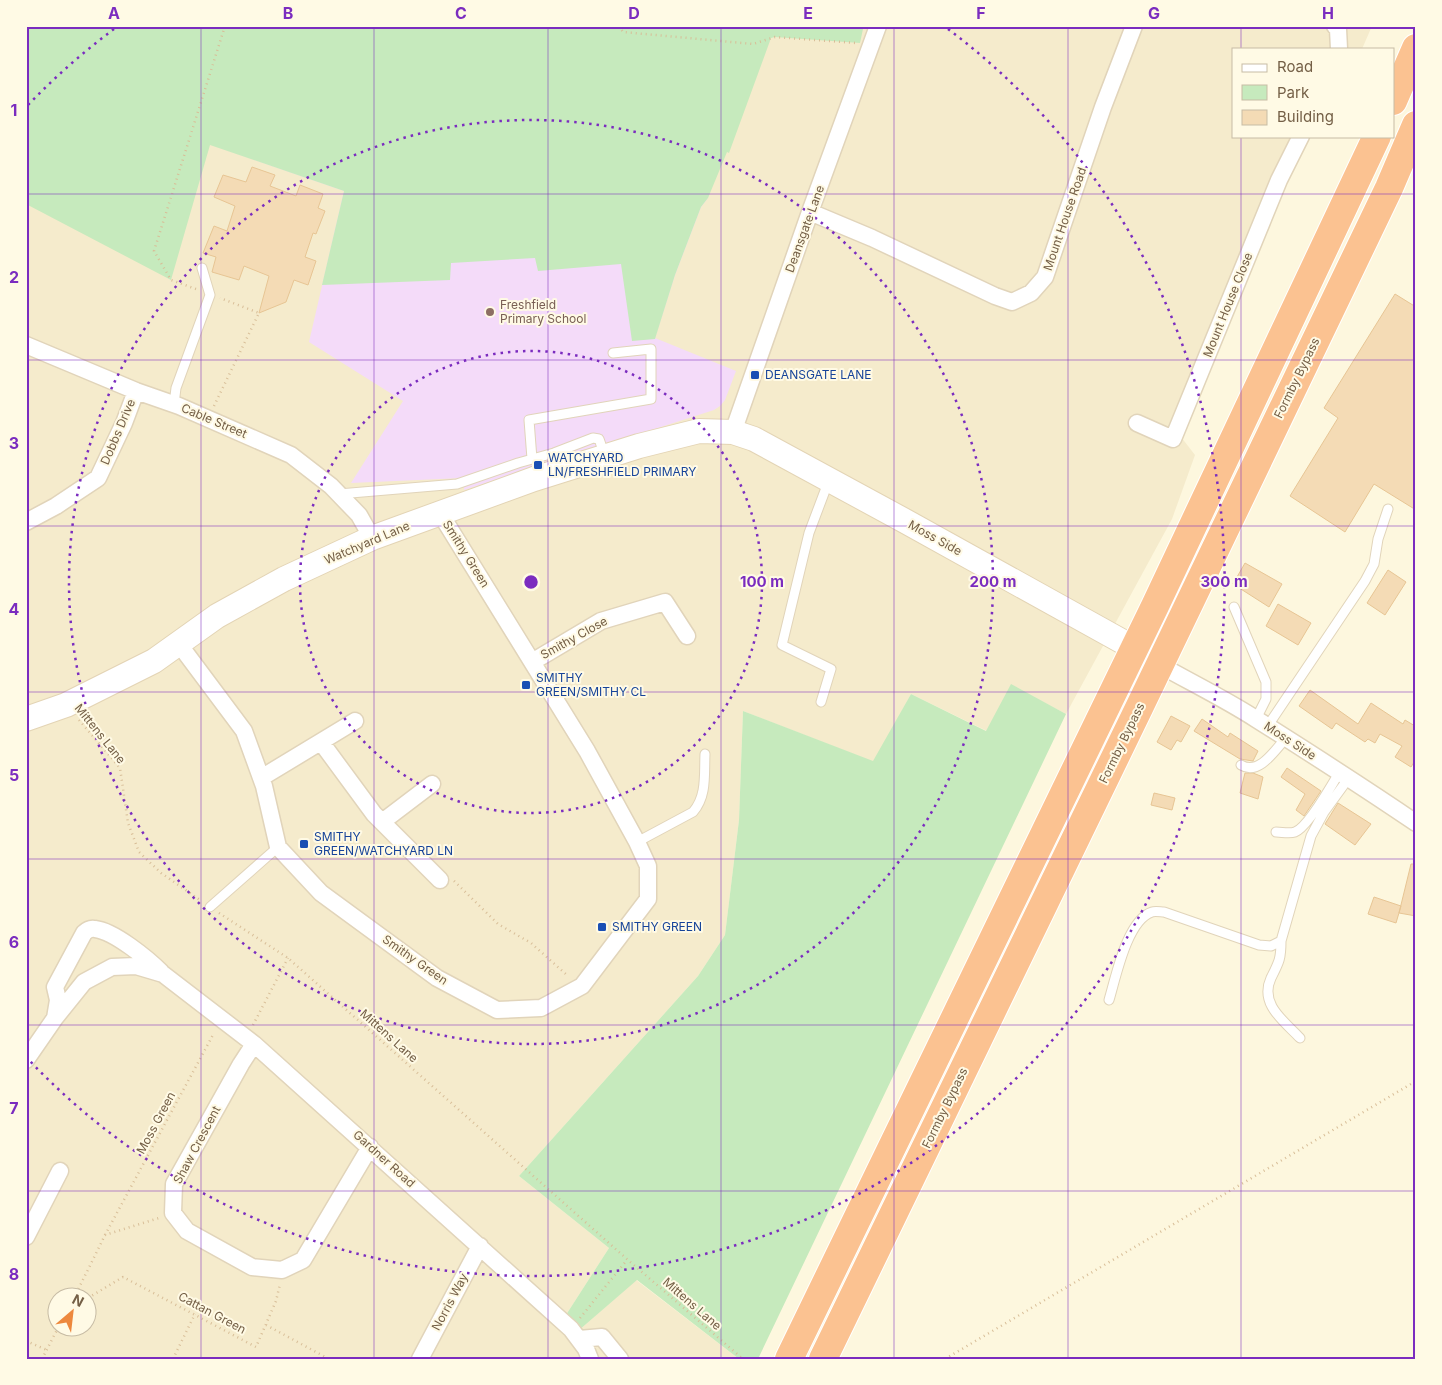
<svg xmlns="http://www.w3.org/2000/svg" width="1442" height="1385" font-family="Inter,sans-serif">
<rect width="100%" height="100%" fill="#fdf7de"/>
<path fill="#f5ebcc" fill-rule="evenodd" d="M26,26H1372L1362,49H1233V136H1298L1178,433L1195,455L1172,519L1066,714L1011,685L987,731L911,694L874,762L743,711L739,820L725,935L698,976L519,1176L609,1248L564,1318L578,1331L636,1280L739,1359H26ZM58,1298H88V1328H58Z"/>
<path fill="#f4dbf9" d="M209,144L708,198L701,207L675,275L655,338L736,371L725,400L720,406L714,410L464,490L463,478L351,483L403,401L309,342L344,191Z"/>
<path fill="#c6eabd" d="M26,26H840L863,29L860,43L775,37L771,38L729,153L727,152L708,198L701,207L675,275L655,339L632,341L621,264L538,271L535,258L451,263L450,280L322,285L344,191L210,145L171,280L26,204Z
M1011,684L1066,714L758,1359H739L637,1280L578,1331L564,1318L609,1248L519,1176L698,976L725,935L739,820L743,711L873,761L911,694L986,731Z"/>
<path fill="#f4dbb5" stroke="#e7c594" d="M252,167L275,175L270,186L296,196L300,185L323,194L318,208L325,211L316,234L313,233L305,257L316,261L308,285L294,280L286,302L259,313L269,276L244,266L239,280L212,272L216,257L203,253L214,226L227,231L235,206L214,197L223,175L246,182Z
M1395,294L1416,307V510L1374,484L1345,532L1290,496L1338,418L1324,408Z
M1245,563L1282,584L1269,607L1233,584Z
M1388,570L1406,582L1385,615L1367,603Z
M1278,604L1311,623L1298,645L1266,626Z
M1310,690L1358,724L1371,703L1403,724L1405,720L1415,726L1416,725V759L1411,767L1395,757L1402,746L1380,734L1375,743L1368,739L1365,742L1336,723L1332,729L1299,706Z
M1171,716L1190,726L1181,742L1177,740L1171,750L1157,742Z
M1202,719L1228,737L1230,733L1258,751L1253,761L1240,759L1194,731Z
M1287,768L1321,791L1304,816L1296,810L1305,794L1281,777Z
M1245,773H1253L1263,777L1258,799L1240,793Z
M1154,793L1175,798L1172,810L1151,805Z
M1338,803L1371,824L1355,845L1325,824Z
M1411,864H1416V916L1399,913Z
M1374,897L1401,906L1396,923L1368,914Z"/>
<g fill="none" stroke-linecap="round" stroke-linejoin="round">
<defs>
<path id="lane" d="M174,404L176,388L210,295L202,268
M532,459L529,420L651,399V349L613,353
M339,494L457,484L518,463L554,453L593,438L599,439L605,456
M1234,607L1266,682V699L1256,719
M821,702L831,669L782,645L809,533L829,480
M1267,727L1365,581L1374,564L1378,539L1388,509
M1241,765C1259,776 1275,750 1286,738
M1276,832C1282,832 1289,834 1295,832C1307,828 1332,785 1339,773
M637,842L693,812C707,796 704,775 705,754
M210,907L278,847
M1281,941C1281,959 1279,962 1271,978C1259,1004 1284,1021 1300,1038
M1109,1000C1116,977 1127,920 1152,912C1155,911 1161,912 1164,912L1259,945L1271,946L1281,941L1311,836L1324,812L1348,779"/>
<path id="street" d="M1335,26L1338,29L1339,49
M810,212L872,238L995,296L1012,302L1031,293L1045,277L1103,107L1134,26
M26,345L136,391L179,406L291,455L331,486L359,515L372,538
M1137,423L1173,439L1279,180L1301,136
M733,432L810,212L878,26
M26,522L56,506L98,478L124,423L136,391
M179,644L244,731L264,786L278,847L321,893L437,978L497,1010L541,1008L582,986L648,899V866L637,842L587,751L440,513
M532,662L601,621L665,602L687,636
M1160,665C1192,683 1225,699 1256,719C1310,753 1363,787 1416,823
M321,742L374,814L440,880
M261,778L355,721
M382,822L432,784
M55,1018L58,1000L55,987L84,933C87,930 90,928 95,929C114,931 148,959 161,972
M254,1044L241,1064L174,1184L173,1213L187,1231L252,1267L282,1270L303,1260L370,1147
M26,1060L55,1018L84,982L112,967L136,966L163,974L254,1044L571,1329L586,1349L590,1359
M26,1237L60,1171
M579,1339L602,1337L620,1359
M420,1359L480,1246"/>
<path id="secondary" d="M26,719L66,705L154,661L217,616L284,579L372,538L534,479L639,446L699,431L733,432L754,439L905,521L1134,648"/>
<path id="highway" d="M1393,101L1416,48
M789,1359L1155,606L1377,136
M823,1359L1139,708L1389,188L1416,125"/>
</defs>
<use href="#lane" stroke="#e1d4ba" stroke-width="11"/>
<use href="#street" stroke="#e1d4ba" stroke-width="19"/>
<use href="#secondary" stroke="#e3d4b5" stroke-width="26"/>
<use href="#highway" stroke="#fff" stroke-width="30"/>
<path stroke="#d8be98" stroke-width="2.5" stroke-dasharray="1 4" stroke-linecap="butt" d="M619,26L623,32L753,44L775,37L856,43
M196,289L171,280L154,251L225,26
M214,406L259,313L220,298
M79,720L120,768L128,823L139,852L161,873L200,900
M454,881L498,924L531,943L568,976
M219,913L288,958L628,1260L743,1359
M253,1025L288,958
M105,1235L214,1033
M74,1298L105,1235L159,1218
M88,1298L123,1277L256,1347L276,1301L280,1284
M580,1318L627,1260
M266,1325L329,1359
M26,1341L47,1350
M42,1359L58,1328
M173,1359L195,1314
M945,1359L1416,1081"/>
<use href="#lane" stroke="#fff" stroke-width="9"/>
<use href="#street" stroke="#fff" stroke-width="16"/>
<use href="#secondary" stroke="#fff" stroke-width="24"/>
<use href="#highway" stroke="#fbc291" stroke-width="28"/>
</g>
<path fill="none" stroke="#7b2cbf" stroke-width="1" stroke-opacity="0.55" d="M201,26V1359M374,26V1359M548,26V1359M721,26V1359M894,26V1359M1068,26V1359M1241,26V49M1241,136V1359M26,194H1416M26,360H1416M26,526H1416M26,692H1416M26,859H1416M26,1025H1416M26,1191H1416"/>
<g fill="none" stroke="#7b2cbf" stroke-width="2.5" stroke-dasharray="2.5 5">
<circle cx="531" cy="582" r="231"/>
<circle cx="531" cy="582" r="462"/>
<path d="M28 105A693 693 0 0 1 114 29M948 29A693 693 0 1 1 28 1059"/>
</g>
<circle fill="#8d6e63" stroke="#fffae5" stroke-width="2" cx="490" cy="312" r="5"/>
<g fill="#1a4fb4" stroke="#fffae5" stroke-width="2">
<rect x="750" y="370" width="10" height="10" rx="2.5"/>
<rect x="533" y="460" width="10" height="10" rx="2.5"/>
<rect x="521" y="680" width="10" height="10" rx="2.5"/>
<rect x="299" y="839" width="10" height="10" rx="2.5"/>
<rect x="597" y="922" width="10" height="10" rx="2.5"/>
</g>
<g text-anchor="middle" stroke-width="4" stroke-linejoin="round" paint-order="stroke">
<g font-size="12" fill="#745f46" stroke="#fffae5">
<text transform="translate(1065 219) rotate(-71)" y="4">Mount House Road</text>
<text transform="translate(805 229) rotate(-70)" y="4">Deansgate Lane</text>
<text transform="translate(1228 305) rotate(-68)" y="4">Mount House Close</text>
<text transform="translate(1297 378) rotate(-64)" y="4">Formby Bypass</text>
<text transform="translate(214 421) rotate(23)" y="4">Cable Street</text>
<text transform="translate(118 432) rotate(-67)" y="4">Dobbs Drive</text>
<text transform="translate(935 538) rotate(29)" y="4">Moss Side</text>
<text transform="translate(367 543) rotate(-23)" y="4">Watchyard Lane</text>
<text transform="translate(466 554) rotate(58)" y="4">Smithy Green</text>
<text transform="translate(574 638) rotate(-29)" y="4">Smithy Close</text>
<text transform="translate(100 734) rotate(51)" y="4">Mittens Lane</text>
<text transform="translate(1290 741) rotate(33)" y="4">Moss Side</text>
<text transform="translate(1122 743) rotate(-64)" y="4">Formby Bypass</text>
<text transform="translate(415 960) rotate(35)" y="4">Smithy Green</text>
<text transform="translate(389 1036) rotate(42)" y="4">Mittens Lane</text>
<text transform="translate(945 1108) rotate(-64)" y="4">Formby Bypass</text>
<text transform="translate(156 1123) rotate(-62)" y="4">Moss Green</text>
<text transform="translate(197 1145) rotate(-62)" y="4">Shaw Crescent</text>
<text transform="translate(384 1159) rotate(42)" y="4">Gardner Road</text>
<text transform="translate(450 1302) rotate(-62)" y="4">Norris Way</text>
<text transform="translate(692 1304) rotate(41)" y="4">Mittens Lane</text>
<text transform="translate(212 1313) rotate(28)" y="4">Cattan Green</text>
</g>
<g font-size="12" fill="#785e54" stroke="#fffae5" text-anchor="start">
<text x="500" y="309">Freshfield<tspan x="500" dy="14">Primary School</tspan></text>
</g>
<g font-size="12" fill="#164399" stroke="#fffae5" text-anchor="start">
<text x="765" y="379">DEANSGATE LANE</text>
<text x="548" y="462">WATCHYARD<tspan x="548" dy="14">LN/FRESHFIELD PRIMARY</tspan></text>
<text x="536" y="682">SMITHY<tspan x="536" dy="14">GREEN/SMITHY CL</tspan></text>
<text x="314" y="841">SMITHY<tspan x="314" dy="14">GREEN/WATCHYARD LN</tspan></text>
<text x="612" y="931">SMITHY GREEN</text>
</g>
</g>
<circle cx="531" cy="582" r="8" fill="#7b2cbf" stroke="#fffae5" stroke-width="2.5"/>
<g font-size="15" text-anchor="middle" font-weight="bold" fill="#7b2cbf" stroke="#fffae5" stroke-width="4" stroke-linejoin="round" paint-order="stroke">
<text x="762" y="587">100 m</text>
<text x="993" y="587">200 m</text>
<text x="1224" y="587">300 m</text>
</g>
<rect width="1442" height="1385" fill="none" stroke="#fffae5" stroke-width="55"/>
<rect x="1232" y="48" width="162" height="90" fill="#fffae5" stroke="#c7bca5"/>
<rect x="1242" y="64" width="25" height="8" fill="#ffffff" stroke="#c7bca5"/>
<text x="1277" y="72" font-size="15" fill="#745f46">Road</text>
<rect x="1242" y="85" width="25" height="15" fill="#c6eabd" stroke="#c7bca5"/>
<text x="1277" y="98" font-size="15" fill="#745f46">Park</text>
<rect x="1242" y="110" width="25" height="15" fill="#f4dbb5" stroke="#c7bca5"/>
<text x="1277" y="122" font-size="15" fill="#745f46">Building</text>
<g transform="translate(72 1312) rotate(28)"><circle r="24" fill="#fffae5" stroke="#c7bca5"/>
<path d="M0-4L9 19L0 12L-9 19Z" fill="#ed883d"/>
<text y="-8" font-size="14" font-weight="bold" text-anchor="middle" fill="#745f46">N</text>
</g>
<rect x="28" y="28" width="1386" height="1330" fill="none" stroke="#7b2cbf" stroke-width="2"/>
<g font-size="16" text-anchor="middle" font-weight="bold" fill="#7b2cbf">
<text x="114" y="19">A</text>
<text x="288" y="19">B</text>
<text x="461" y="19">C</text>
<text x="634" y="19">D</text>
<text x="808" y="19">E</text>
<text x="981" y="19">F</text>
<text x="1154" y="19">G</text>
<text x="1328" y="19">H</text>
<text x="14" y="116">1</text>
<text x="14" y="283">2</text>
<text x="14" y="449">3</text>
<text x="14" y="615">4</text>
<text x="14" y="781">5</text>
<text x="14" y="948">6</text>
<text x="14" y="1114">7</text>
<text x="14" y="1280">8</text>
</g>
</svg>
